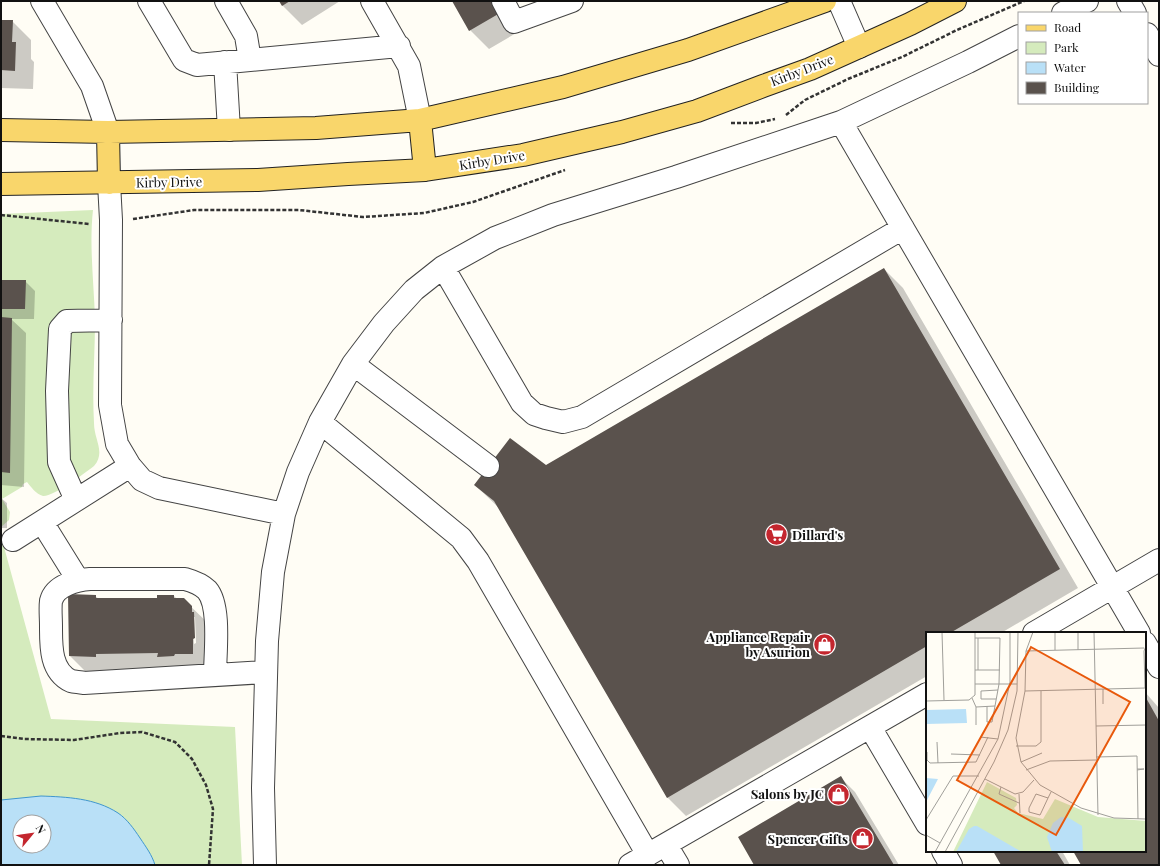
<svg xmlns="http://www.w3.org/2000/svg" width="1160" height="866" font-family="'Playfair Display',serif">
<rect width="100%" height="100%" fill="#fffdf5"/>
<path fill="#d5ebbd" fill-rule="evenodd" d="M93,210C89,246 94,283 95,320C95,354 92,389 94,423C94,440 106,452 94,466C85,473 53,497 43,496C36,494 31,487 27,482L23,484L22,487L2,499L10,512L9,520L1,527V214Z
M1,536L51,719L235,727L242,865H1ZM20,822H44V846H20Z"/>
<path fill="#b9e0f7" stroke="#3f96cf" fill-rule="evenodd" d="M41,796C67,797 95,798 118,813C127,819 134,829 140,838C146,847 152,855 155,865H1V800ZM20,822H44V846H20Z"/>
<path fill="#0003" fill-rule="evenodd" d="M280,1H340L302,25L283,6Z
M453,1H499L518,32L489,49L470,30Z
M1,21H12L31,40V59L34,62L33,89L1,88Z
M884,269L903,288L1078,588L1001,633H927V676L686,816L667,797L499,508L475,485L546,467Z
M1,281H25L35,291L34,319H11L26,333L24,487L1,485Z
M1,498L7,503V528H1Z
M95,596L99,599H158L174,596L177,599H183L211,626V672L89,675L70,656ZM193,617H195L196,643L194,644Z
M1145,692L1159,708V865H1082L1074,851H1145Z
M840,777L855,792L899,865H756Z
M994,851H1062L1070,865H1002Z"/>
<path fill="#5a524d" d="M279,1H290L282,6Z
M452,1H493L500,13L469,31Z
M1,20H13L12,42H16L15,71L1,70Z
M884,268L1060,569L950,633H927V646L667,798L494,501L474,485L510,438L546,465Z
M1,280H26L25,309H1Z
M1,317L12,318L10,473L1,472Z
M68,594L96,595V598H157V595H174V598H184L192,606V612H194L195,638L193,639V654H175L174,656L157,657L158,653L96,654V657L69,656Z
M1145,696L1159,721V865H1081L1073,851H1145Z
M841,776L894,865H754L738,837Z
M993,851H1056L1065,865H1001Z"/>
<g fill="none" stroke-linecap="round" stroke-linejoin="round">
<defs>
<path id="minor" d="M42,1L92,86L108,132
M149,1L184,60L197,65L399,46
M226,1L246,36L250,60
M372,1L409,66L420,120
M503,1L514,22L572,1
M839,1L859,47
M1128,1L1135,13
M1063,13L1087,1
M1147,34L1159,55
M225,62L229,130
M841,122L1139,633
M109,183L111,220L110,405L117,444L130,466L142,480L159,488L284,514
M443,267L522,403L534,414L546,418L563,422L582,417L903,228
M353,364L488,466
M320,422L461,538L478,561L648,855
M76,500L59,462L57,391L60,329L67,321L111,320
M42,522L78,580
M13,540L130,466
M1034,633L1159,560
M1145,643L1159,667
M215,675C215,654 221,606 207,590C201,584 192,581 185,579H90C77,580 55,585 51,601C50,608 51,618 51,626C51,645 50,671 71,681C75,682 80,682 84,683L266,672
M870,727L927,824
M666,845L678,865
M943,851L951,865
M265,865L263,788L267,641L273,572L284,514L298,472L320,422L353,364L384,323L414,290L443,267L495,238L553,215L676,177L841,122L968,62L1019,36
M630,865L927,694"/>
<path id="major" d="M420,120L425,170
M1,130L108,132L316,128L420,120L563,87L688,50L825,1
M108,132L109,183
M1,184L258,180L348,174L425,170L523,155L622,132L697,111L763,86L810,69L910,24L955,1"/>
</defs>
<use href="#minor" stroke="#444" stroke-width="24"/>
<use href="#major" stroke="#222" stroke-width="24"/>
<path stroke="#333" stroke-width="2.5" stroke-dasharray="4 2" stroke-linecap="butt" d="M786,115L805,100L848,79L902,57L957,30L1024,1
M731,123H756L775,119
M1,215L89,224
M133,219L194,210H299L363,217L424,213L473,202L565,170
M1,736L24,739L74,740L120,733L142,732L175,742L192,759L206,785L213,809L209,865"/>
<use href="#minor" stroke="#fff" stroke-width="22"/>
<use href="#major" stroke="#f9d66b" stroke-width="22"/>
</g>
<defs>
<symbol id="supermarket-disc" viewBox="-11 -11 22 22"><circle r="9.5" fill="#c4262e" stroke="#fff"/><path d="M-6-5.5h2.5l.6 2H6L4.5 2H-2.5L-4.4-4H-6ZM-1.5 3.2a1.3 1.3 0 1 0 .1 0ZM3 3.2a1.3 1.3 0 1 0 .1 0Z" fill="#fff"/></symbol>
<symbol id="shop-disc" viewBox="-11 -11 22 22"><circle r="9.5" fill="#c4262e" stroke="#fff"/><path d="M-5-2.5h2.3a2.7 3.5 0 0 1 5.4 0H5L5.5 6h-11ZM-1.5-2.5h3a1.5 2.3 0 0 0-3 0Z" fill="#fff"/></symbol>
</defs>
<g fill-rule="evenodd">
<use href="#supermarket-disc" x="764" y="522" width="25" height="25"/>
<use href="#shop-disc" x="812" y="632" width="25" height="25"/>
<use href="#shop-disc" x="826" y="782" width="25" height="25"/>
<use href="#shop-disc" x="850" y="826" width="25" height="25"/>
</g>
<g text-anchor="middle" stroke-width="4" stroke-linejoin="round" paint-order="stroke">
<g font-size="13" fill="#111" stroke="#fff">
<text transform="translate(802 70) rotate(-21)" y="5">Kirby Drive</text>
<text transform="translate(492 160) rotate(-9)" y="5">Kirby Drive</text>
<text transform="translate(169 182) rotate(-1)" y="5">Kirby Drive</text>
</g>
<g font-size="13" font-weight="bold" fill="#111" stroke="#fff" text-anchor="end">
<text x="792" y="540" text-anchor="start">Dillard's</text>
<text x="810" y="642">Appliance Repair<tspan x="810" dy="15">by Asurion</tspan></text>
<text x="824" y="799">Salons by JC</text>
<text x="848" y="844">Spencer Gifts</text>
</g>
</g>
<g transform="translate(926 632)">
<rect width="220" height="220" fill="#fffdf5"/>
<path d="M61,150L90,166L91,173L88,176L92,181L117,187L129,167L172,185L220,189V220H27Z" fill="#d5ebbd"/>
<path d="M40,77L41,91L0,92V78ZM0,146L12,147L0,170ZM135,185L143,186L156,194L157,220H126L121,205L127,191ZM48,194H51L96,220H30L43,197Z" fill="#b9e0f7"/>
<path fill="none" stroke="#a09f9a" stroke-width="1" d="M16,0L18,68M107,0L100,19L99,59L90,106L95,130L114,153L155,176L188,186L220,187M129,0V18M152,0V18M168,0L172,183M49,6H74L73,52L69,74M100,19L218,16M49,38H52V6M52,38H74M49,52H91M219,56L218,19L220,14M177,57V72M99,59L220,56M46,66L50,75L69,74L66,90H61V74M70,67H55V59L72,58M0,69L43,68L49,63V0M50,75V93M170,94L220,93M54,105L72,107M11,110L12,131M90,114H110L115,110V59M1,120V128L4,131L50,130L62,105M25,122L54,123M170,125L211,124L212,187M95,130L116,121M211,137H218L211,138M100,138L124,129L170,128M59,147L89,162L97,160L108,148M75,155L73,162L93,171M93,162L94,181M122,166L110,162L103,176V180L114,183L115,181L122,166L125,160M0,188L27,144H53M0,203L14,211M9,220L72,107L84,50V0M19,220L68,130L82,98L91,59L92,0"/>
<path fill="#e8590c" fill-opacity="0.15" stroke="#e8590c" stroke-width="2" d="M105,15L204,70L130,203L31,148Z"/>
<rect width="220" height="220" fill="none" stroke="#111" stroke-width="2"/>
</g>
<rect width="1160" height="866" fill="none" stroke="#111111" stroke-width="4"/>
<rect x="1018" y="12" width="130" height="92" fill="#ffffff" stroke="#a0a0a0"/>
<rect x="1026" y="25" width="20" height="6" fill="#f9d66b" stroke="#a0a0a0"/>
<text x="1054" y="32" font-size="12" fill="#111111">Road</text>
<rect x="1026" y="42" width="20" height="12" fill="#d5ebbd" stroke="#a0a0a0"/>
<text x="1054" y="52" font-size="12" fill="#111111">Park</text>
<rect x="1026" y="62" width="20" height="12" fill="#b9e0f7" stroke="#a0a0a0"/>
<text x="1054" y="72" font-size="12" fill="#111111">Water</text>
<rect x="1026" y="82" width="20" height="12" fill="#5a524d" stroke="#a0a0a0"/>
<text x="1054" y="92" font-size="12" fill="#111111">Building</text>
<g transform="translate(32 834) rotate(61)"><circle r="19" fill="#ffffff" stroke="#a0a0a0"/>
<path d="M0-3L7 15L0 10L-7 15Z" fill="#c4262e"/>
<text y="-6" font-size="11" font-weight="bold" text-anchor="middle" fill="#111111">N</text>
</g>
</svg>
